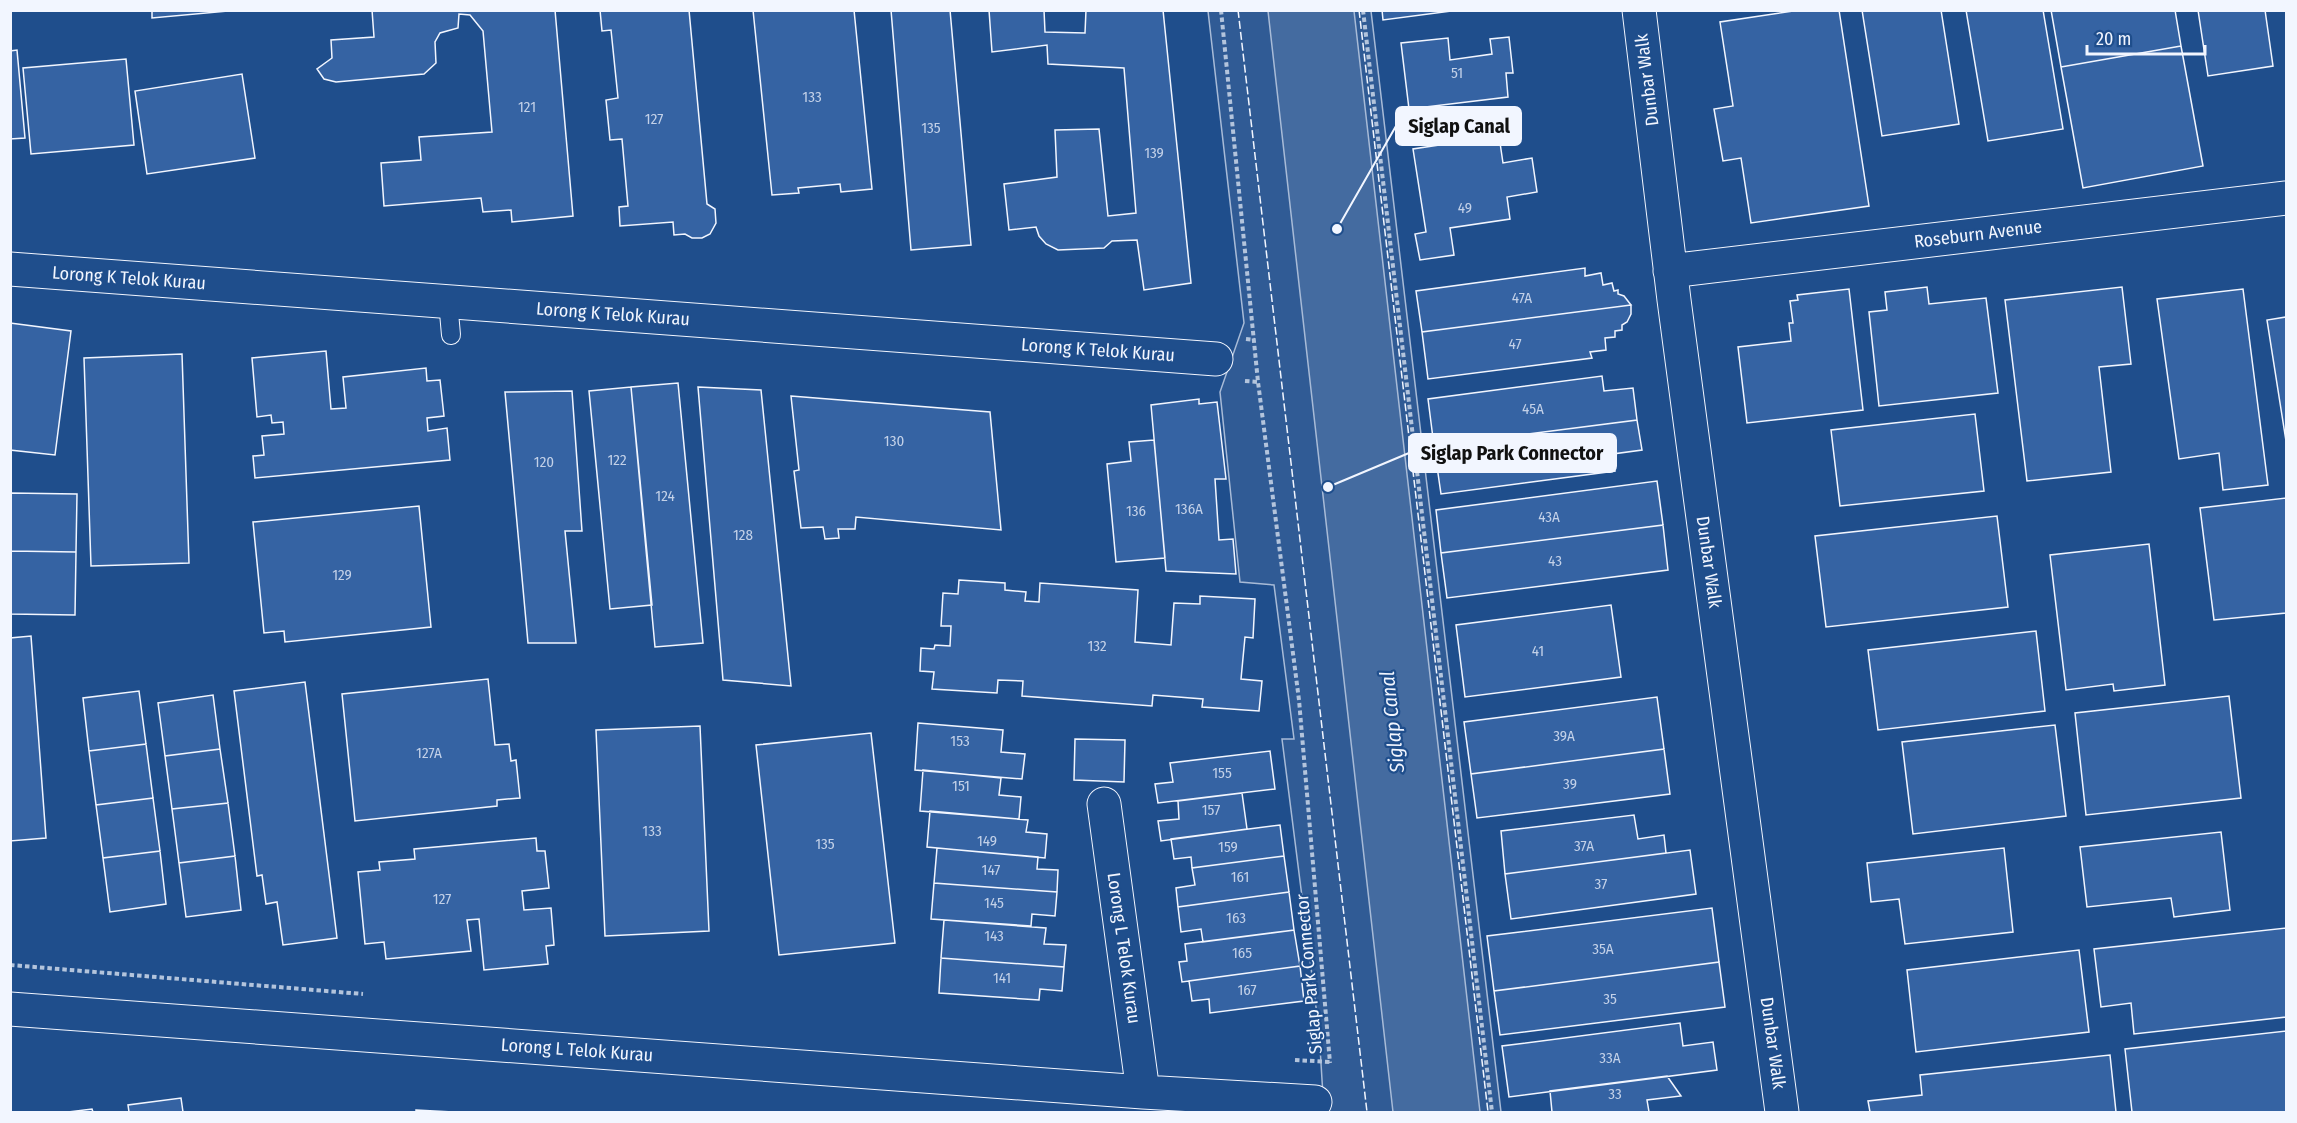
<svg xmlns="http://www.w3.org/2000/svg" width="2297" height="1123" font-family="'Fira Sans Condensed',sans-serif">
<rect width="100%" height="100%" fill="#1f4e8c"/>
<path fill="#305b95" stroke="#a8bbd7" stroke-width="1.5" d="M1208,11H1371L1501,1112H1324L1319,1031L1282,739H1294L1274,585L1240,582L1220,392L1244,323Z"/>
<path fill="#446ba0" stroke="#a8bbd7" stroke-width="1.5" d="M1268,11H1354L1480,1112H1393Z"/>
<path fill="#3563a3" stroke="#f2f6ff" stroke-width="1.5" d="M152,10H239L152,18Z
M372,10H555L573,216L512,222L511,210L483,212L481,198L384,206L381,163L421,160L419,137L492,132L483,31L470,15L459,14L458,28L440,33L435,42L436,63L424,74L336,82L324,79L317,69L332,58L331,40L374,37Z
M600,10H689L707,204L715,209L716,223L710,234L702,238H692L685,234L674,235L673,222L620,226L619,207L628,206L622,139L610,140L606,100L618,98L611,30L602,31Z
M753,10H854L872,189L841,192L840,184L798,188L799,193L772,195Z
M891,10H950L971,245L911,250Z
M989,10H1044L1045,32L1085,33L1086,10H1163L1191,283L1144,290L1137,240L1112,241L1104,248L1058,250L1046,244L1039,236L1036,227L1009,230L1004,184L1057,177L1055,130L1099,129L1108,216L1136,213L1124,68L1048,64L1047,45L992,52Z
M1382,10H1459L1383,20Z
M1800,10H1839L1869,206L1751,223L1741,158L1723,161L1714,109L1733,106L1720,22Z
M1862,10H1941L1959,124L1882,136Z
M1966,10H2043L2063,129L1988,141Z
M2051,10H2175L2181,46L2061,67Z
M2198,10H2265L2273,66L2208,76Z
M1509,37L1513,73H1506L1508,97L1409,109L1401,43L1448,38L1450,60L1492,54L1490,39Z
M2181,46L2203,166L2083,188L2061,67Z
M17,50L25,138L10,139V51Z
M126,59L134,145L31,154L23,68Z
M242,74L255,158L147,174L135,91Z
M1499,136L1503,163L1532,158L1537,192L1507,197L1510,219L1450,228L1454,255L1420,260L1415,234L1426,232L1413,149Z
M1585,268V276L1601,273L1603,285L1612,283L1614,291L1618,290V294L1624,296L1631,305L1422,332L1416,291Z
M1927,287L1929,304L1986,298L1998,393L1879,406L1869,312L1887,310L1885,292Z
M2122,287L2131,364L2099,367L2111,472L2027,481L2005,300Z
M1849,289L1863,410L1747,423L1738,347L1791,341L1789,323H1793L1790,301L1798,300L1797,295Z
M2243,289L2268,485L2223,490L2219,453L2179,459L2157,299Z
M1631,305V314L1627,322L1622,325V330L1615,331V337L1605,338L1606,350L1590,352L1592,358L1428,379L1422,332Z
M2286,317V441L2267,320Z
M10,323L71,331L55,455L10,450Z
M326,351L331,409L346,408L343,377L426,368L427,381L440,380L444,416L427,418L428,431L447,428L450,460L255,478L253,456L264,455L262,436L284,434L283,422L272,423L271,415L257,417L252,358Z
M182,354L189,563L91,566L84,358Z
M1602,376L1604,391L1633,388L1637,420L1434,446L1428,399Z
M678,383L703,643L655,647L631,387Z
M631,387L652,605L610,609L589,391Z
M698,387L761,390L791,686L723,680Z
M572,391L582,531H565L576,643H528L505,392Z
M791,396L990,412L1001,530L856,517L855,529H838L839,538L825,539L823,527L801,528L794,471L799,470Z
M1199,399V404L1217,402L1226,479H1215L1219,540L1233,539L1236,574L1166,571L1151,405Z
M1975,414L1984,491L1840,506L1831,430Z
M1637,420L1642,450L1613,454L1615,471L1441,494L1434,446Z
M1154,440L1165,558L1116,562L1107,464L1131,461L1129,442Z
M1657,481L1663,525L1441,553L1436,510Z
M10,493L77,494L76,552L10,551Z
M2286,498V613L2214,620L2200,508Z
M419,506L431,627L285,642L284,631L264,633L253,522Z
M1997,516L2008,607L1826,627L1815,536Z
M1663,525L1668,570L1447,598L1441,553Z
M2149,544L2165,685L2114,691L2113,684L2066,690L2050,555Z
M10,551L76,552L75,615L10,614Z
M959,580L1005,583V590L1026,592L1025,601L1039,602L1040,583L1138,590L1135,642L1171,645L1174,603L1200,604V596L1255,599L1253,638L1245,637L1241,679L1262,681L1259,711L1202,707L1203,699L1153,695L1152,706L1022,696L1023,681L998,680L997,693L932,689L934,672L920,671L921,648L934,649L935,645L950,646L951,626H941L943,593L958,594Z
M1611,605L1621,677L1465,697L1456,625Z
M2036,631L2045,711L1878,730L1868,650Z
M31,636L46,838L10,841V638Z
M488,679L495,745L509,744L511,761L516,760L520,798L497,800V806L355,821L342,694Z
M305,682L337,938L283,945L277,902L266,904L262,875L257,876L234,691Z
M139,691L146,744L89,751L83,698Z
M213,695L220,749L165,756L158,703Z
M2229,696L2241,798L2086,815L2075,713Z
M1657,697L1664,749L1471,774L1464,722Z
M918,723L1003,730L1001,752L1025,754L1022,779L915,770Z
M2055,725L2066,816L1913,834L1902,742Z
M700,726L709,931L605,936L596,730Z
M871,733L895,943L779,955L756,745Z
M1075,739L1125,740L1124,782L1074,780Z
M146,744L153,798L96,805L89,751Z
M220,749L228,803L172,809L165,756Z
M1664,749L1670,794L1477,818L1471,774Z
M1270,751L1275,789L1158,803L1155,784L1173,782L1170,763Z
M923,770L1001,778L999,795L1021,797L1019,819L920,811Z
M1242,793L1247,829L1161,841L1158,821L1179,819L1178,801Z
M153,798L160,851L103,858L96,805Z
M228,803L235,856L179,863L172,809Z
M930,811L1028,820L1026,832L1047,834L1045,858L927,847Z
M1634,815L1638,839L1664,835L1666,853L1505,874L1501,831Z
M1280,825L1284,856L1192,868L1191,857L1174,859L1171,839Z
M2221,832L2230,910L2174,917L2171,898L2087,907L2080,847Z
M536,838L537,851H545L549,888L522,891L524,910L551,908L554,945L546,946L548,964L484,970L479,919L467,920L471,951L386,959L384,942L365,944L358,872L380,870L379,862L415,859L414,849Z
M937,848L1038,857L1037,869L1058,870L1057,892L934,883Z
M2004,848L2013,932L1905,944L1899,899L1871,902L1867,863Z
M1690,850L1696,894L1511,919L1505,874Z
M160,851L166,904L110,912L103,858Z
M235,856L241,910L186,917L179,863Z
M1284,856L1289,892L1178,907L1176,888L1195,885L1192,868Z
M934,883L1057,892L1055,916L1032,914L1031,926L931,919Z
M1289,892L1294,930L1203,942L1201,929L1181,932L1178,907Z
M1712,908L1719,962L1494,991L1487,936Z
M944,920L1046,928L1044,944L1066,945L1064,967L941,958Z
M2286,928V1017L2134,1034L2131,1003L2101,1007L2094,949Z
M1294,930L1300,966L1182,982L1179,962L1187,961L1185,944Z
M2079,950L2089,1032L1916,1052L1907,970Z
M941,958L1064,967L1062,991L1040,989L1039,1000L939,993Z
M1719,962L1725,1007L1500,1035L1494,991Z
M1300,966L1304,1001L1210,1013L1209,999L1192,1001L1189,981Z
M1680,1023L1683,1046L1713,1042L1717,1070L1509,1097L1502,1046Z
M2286,1031V1112H2132L2125,1049Z
M2110,1055L2116,1112H1870L1868,1101L1922,1095L1920,1075Z
M1667,1076L1681,1096L1647,1100L1649,1112H1552L1550,1091Z
M181,1098L183,1112H129L128,1105Z
M92,1109L93,1112H68Z
M416,1110L453,1112H416Z"/>
<g fill="none" stroke-linecap="round" stroke-linejoin="round">
<defs>
<path id="service" d="M448,301L451,335"/>
<path id="minor" d="M1639,10L1674,300L1782,1112
M10,269L1216,359
M1670,271L2286,198
M1104,804L1143,1092
M10,1009L1143,1092L1315,1102"/>
</defs>
<use href="#service" stroke="#f2f6ff" stroke-width="20"/>
<use href="#minor" stroke="#f2f6ff" stroke-width="35"/>
<path stroke="#b3c4dc" stroke-width="4" stroke-dasharray="4.5 3" stroke-linecap="butt" d="M1221,10L1258,382L1299,700L1330,1063
M1363,10L1492,1112
M1246,339L1255,340
M1245,381L1258,382
M10,965L363,994
M1295,1060L1330,1062"/>
<use href="#service" stroke="#1f4e8c" stroke-width="18"/>
<use href="#minor" stroke="#1f4e8c" stroke-width="33"/>
<path stroke="#f2f6ff" stroke-width="1.5" stroke-dasharray="8 3" stroke-linecap="butt" d="M1238,10L1367,1112
M1359,10L1488,1112"/>
</g>
<g text-anchor="middle" stroke-width="4.5" stroke-linejoin="round" paint-order="stroke">
<g font-size="15" fill="#c3d1e8">
<text x="1457" y="78">51</text>
<text x="812" y="102">133</text>
<text x="527" y="112">121</text>
<text x="654" y="124">127</text>
<text x="931" y="133">135</text>
<text x="1154" y="158">139</text>
<text x="1465" y="213">49</text>
<text x="1522" y="303">47A</text>
<text x="1515" y="349">47</text>
<text x="1533" y="414">45A</text>
<text x="894" y="446">130</text>
<text x="617" y="465">122</text>
<text x="544" y="467">120</text>
<text x="665" y="501">124</text>
<text x="1189" y="514">136A</text>
<text x="1136" y="516">136</text>
<text x="1549" y="522">43A</text>
<text x="743" y="540">128</text>
<text x="1555" y="566">43</text>
<text x="342" y="580">129</text>
<text x="1097" y="651">132</text>
<text x="1538" y="656">41</text>
<text x="1564" y="741">39A</text>
<text x="960" y="746">153</text>
<text x="429" y="758">127A</text>
<text x="1222" y="778">155</text>
<text x="1570" y="789">39</text>
<text x="961" y="791">151</text>
<text x="1211" y="815">157</text>
<text x="652" y="836">133</text>
<text x="987" y="846">149</text>
<text x="825" y="849">135</text>
<text x="1584" y="851">37A</text>
<text x="1228" y="852">159</text>
<text x="991" y="875">147</text>
<text x="1240" y="882">161</text>
<text x="1601" y="889">37</text>
<text x="442" y="904">127</text>
<text x="994" y="908">145</text>
<text x="1236" y="923">163</text>
<text x="994" y="941">143</text>
<text x="1603" y="954">35A</text>
<text x="1242" y="958">165</text>
<text x="1002" y="983">141</text>
<text x="1247" y="995">167</text>
<text x="1610" y="1004">35</text>
<text x="1610" y="1063">33A</text>
<text x="1615" y="1099">33</text>
</g>
<g font-size="18" fill="#f2f6ff" stroke="#1f4e8c">
<text transform="translate(1647 80) rotate(-97)" y="6">Dunbar Walk</text>
<text transform="translate(1978 234) rotate(-7)" y="6">Roseburn Avenue</text>
<text transform="translate(129 278) rotate(4)" y="6">Lorong K Telok Kurau</text>
<text transform="translate(613 314) rotate(4)" y="6">Lorong K Telok Kurau</text>
<text transform="translate(1098 350) rotate(4)" y="6">Lorong K Telok Kurau</text>
<text transform="translate(1709 562) rotate(82)" y="6">Dunbar Walk</text>
<text transform="translate(1124 948) rotate(82)" y="6">Lorong L Telok Kurau</text>
<text transform="translate(1309 974) rotate(-95)" y="6">Siglap Park Connector</text>
<text transform="translate(1773 1043) rotate(82)" y="6">Dunbar Walk</text>
<text transform="translate(577 1050) rotate(4)" y="6">Lorong L Telok Kurau</text>
</g>
<g font-size="20" font-style="italic" fill="#f2f6ff" stroke="#1f4e8c">
<text transform="translate(1392 722) rotate(-96)" y="7">Siglap Canal</text>
</g>
</g>
<path fill="none" stroke="#f2f6ff" stroke-width="2" d="M1337 229L1396 126M1328 487L1409 453"/>
<g fill="#f2f6ff" stroke="#1f4e8c" stroke-width="2">
<circle cx="1337" cy="229" r="6"/>
<circle cx="1328" cy="487" r="6"/>
</g>
<g fill="#f2f6ff" stroke="#f2f6ff" stroke-width="2">
<rect x="1396" y="107" width="125" height="38" rx="6"/>
<rect x="1409" y="434" width="207" height="38" rx="6"/>
</g>
<g font-size="20" text-anchor="middle" font-weight="bold" fill="#111">
<text x="1459" y="133">Siglap Canal</text>
<text x="1512" y="460">Siglap Park Connector</text>
</g>
<rect width="2297" height="1123" fill="none" stroke="#f2f6ff" stroke-width="24"/>
<path d="M2087 45v9h118v-9" fill="none" stroke="#f2f6ff" stroke-width="3"/>
<text x="2096" y="45" font-size="18" fill="#f2f6ff" stroke="#1f4e8c" stroke-width="4.5" paint-order="stroke">20 m</text>
</svg>
